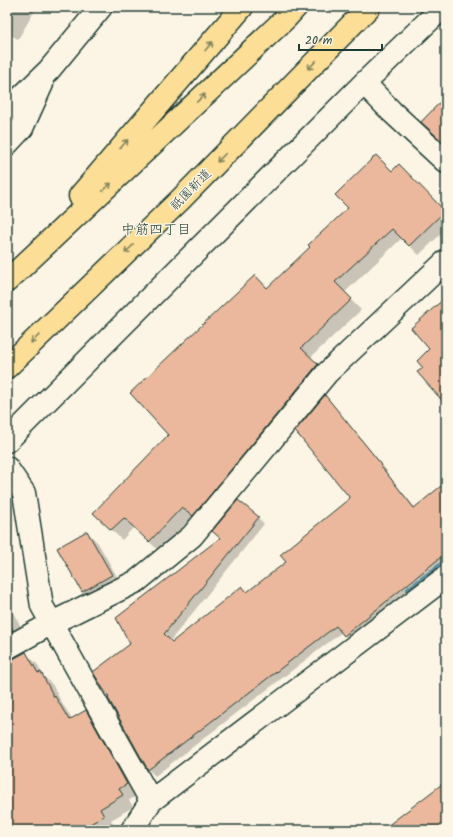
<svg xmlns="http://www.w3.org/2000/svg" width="453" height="837" font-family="Kalam,'Klee One',sans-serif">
<rect width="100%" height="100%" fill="#fcf5e5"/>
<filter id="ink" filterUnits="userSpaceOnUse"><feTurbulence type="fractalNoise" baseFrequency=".025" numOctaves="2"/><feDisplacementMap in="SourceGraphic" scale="8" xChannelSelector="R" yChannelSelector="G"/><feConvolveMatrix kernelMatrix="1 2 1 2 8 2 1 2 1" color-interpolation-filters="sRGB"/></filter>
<g filter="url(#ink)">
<path fill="#0003" d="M7,7H37L18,39L10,35L7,39Z
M399,166L446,213V229L419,255L402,238L344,293L361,310L310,358L328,374L203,525L193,516L159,551L134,527L122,540L94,513L170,435L267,289Z
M331,403L387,471L386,472L415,508L446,483V565L351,642L342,632L155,776L149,770L109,698L131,644L258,518L264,524L170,641L172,644L247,593L287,562L352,498Z
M87,532L98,543L123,587L94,603L82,592Z
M7,602L28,639L7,654Z
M25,653L37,664L43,676L52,684L63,705L66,709L72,719L86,712L97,723L138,796L129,800L133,807L111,820L115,827L110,830H7V661L13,660Z"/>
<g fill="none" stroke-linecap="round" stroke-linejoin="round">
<path stroke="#5e90a1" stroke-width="8" d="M410,590L446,563"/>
</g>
<path fill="#ebb89d" stroke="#1f3d34" d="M446,96V145L421,122Z
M376,155L392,171L399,164L445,211L409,246L392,229L335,282L352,299L301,348L318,364L193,516L182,507L149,542L124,518L111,530L93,513L168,435L130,393L255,275L267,288L310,247L308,245L348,208L335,195Z
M446,297V405L417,372L423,368L417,361L429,349L411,328Z
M325,395L381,464L380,465L414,508L446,482V553L344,636L336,626L148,770L108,698L109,697L102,687L93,672L130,644L116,618L220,538L212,531L238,500L259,517L164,634L172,642L242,586L247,592L286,562L280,555L350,498L295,431Z
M87,531L112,575L82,592L57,548Z
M7,620L13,630L7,634Z
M26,652L38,673L41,672L54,697L55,696L69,720L86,710L127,784L119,789L123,795L100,809L104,816L80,830H7V660L13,659Z
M446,781V830H382Z"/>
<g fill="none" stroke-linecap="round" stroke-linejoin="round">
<defs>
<path id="minor" d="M364,83L392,112L446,162
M7,111L49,70L101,7
M7,144L22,128L42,84
M7,441L364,83L443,7
M7,468L24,493L42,606L151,801
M7,648L52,623L137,581L192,536L327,373L446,261
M132,830L151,801L446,577"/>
<path id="highway" d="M80,196L242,7
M7,281L287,17L296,7
M7,367L180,200L369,7"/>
</defs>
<use href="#minor" stroke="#1f3d34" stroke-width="25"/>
<use href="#highway" stroke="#1f3d34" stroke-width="25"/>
<use href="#minor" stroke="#fcf5e5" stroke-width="22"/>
<use href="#highway" stroke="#fcde96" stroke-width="22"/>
</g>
<defs><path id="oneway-shaft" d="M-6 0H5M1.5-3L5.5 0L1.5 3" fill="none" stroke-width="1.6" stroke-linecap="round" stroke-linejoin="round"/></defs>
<g stroke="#828560">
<use href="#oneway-shaft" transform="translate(209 46) rotate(-49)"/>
<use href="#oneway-shaft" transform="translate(312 65) rotate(134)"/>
<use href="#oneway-shaft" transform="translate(201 98) rotate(-43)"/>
<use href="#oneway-shaft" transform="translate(124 144) rotate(-49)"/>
<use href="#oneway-shaft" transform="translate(221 158) rotate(134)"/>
<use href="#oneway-shaft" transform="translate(107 187) rotate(-43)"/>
<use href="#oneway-shaft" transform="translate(129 249) rotate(136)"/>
<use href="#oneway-shaft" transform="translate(35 339) rotate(136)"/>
</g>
</g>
<g text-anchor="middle" stroke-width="3" stroke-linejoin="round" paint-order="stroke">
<g font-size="13" fill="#1f3d34" stroke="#fcf5e5">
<text transform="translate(190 189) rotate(-45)" y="5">祇園新道</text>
</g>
<g font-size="14" fill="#1f3d34" stroke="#fcf5e5">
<text x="156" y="234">中筋四丁目</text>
</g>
</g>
<rect width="453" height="837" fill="none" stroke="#fcf5e5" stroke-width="24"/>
<rect x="12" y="12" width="429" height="813" fill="none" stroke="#1f3d34" stroke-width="1.5" filter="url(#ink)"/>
<path d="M299 44v6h83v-6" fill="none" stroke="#1f3d34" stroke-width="2"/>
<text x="305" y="44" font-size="12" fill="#1f3d34" stroke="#fcf5e5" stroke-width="3" paint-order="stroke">20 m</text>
</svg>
